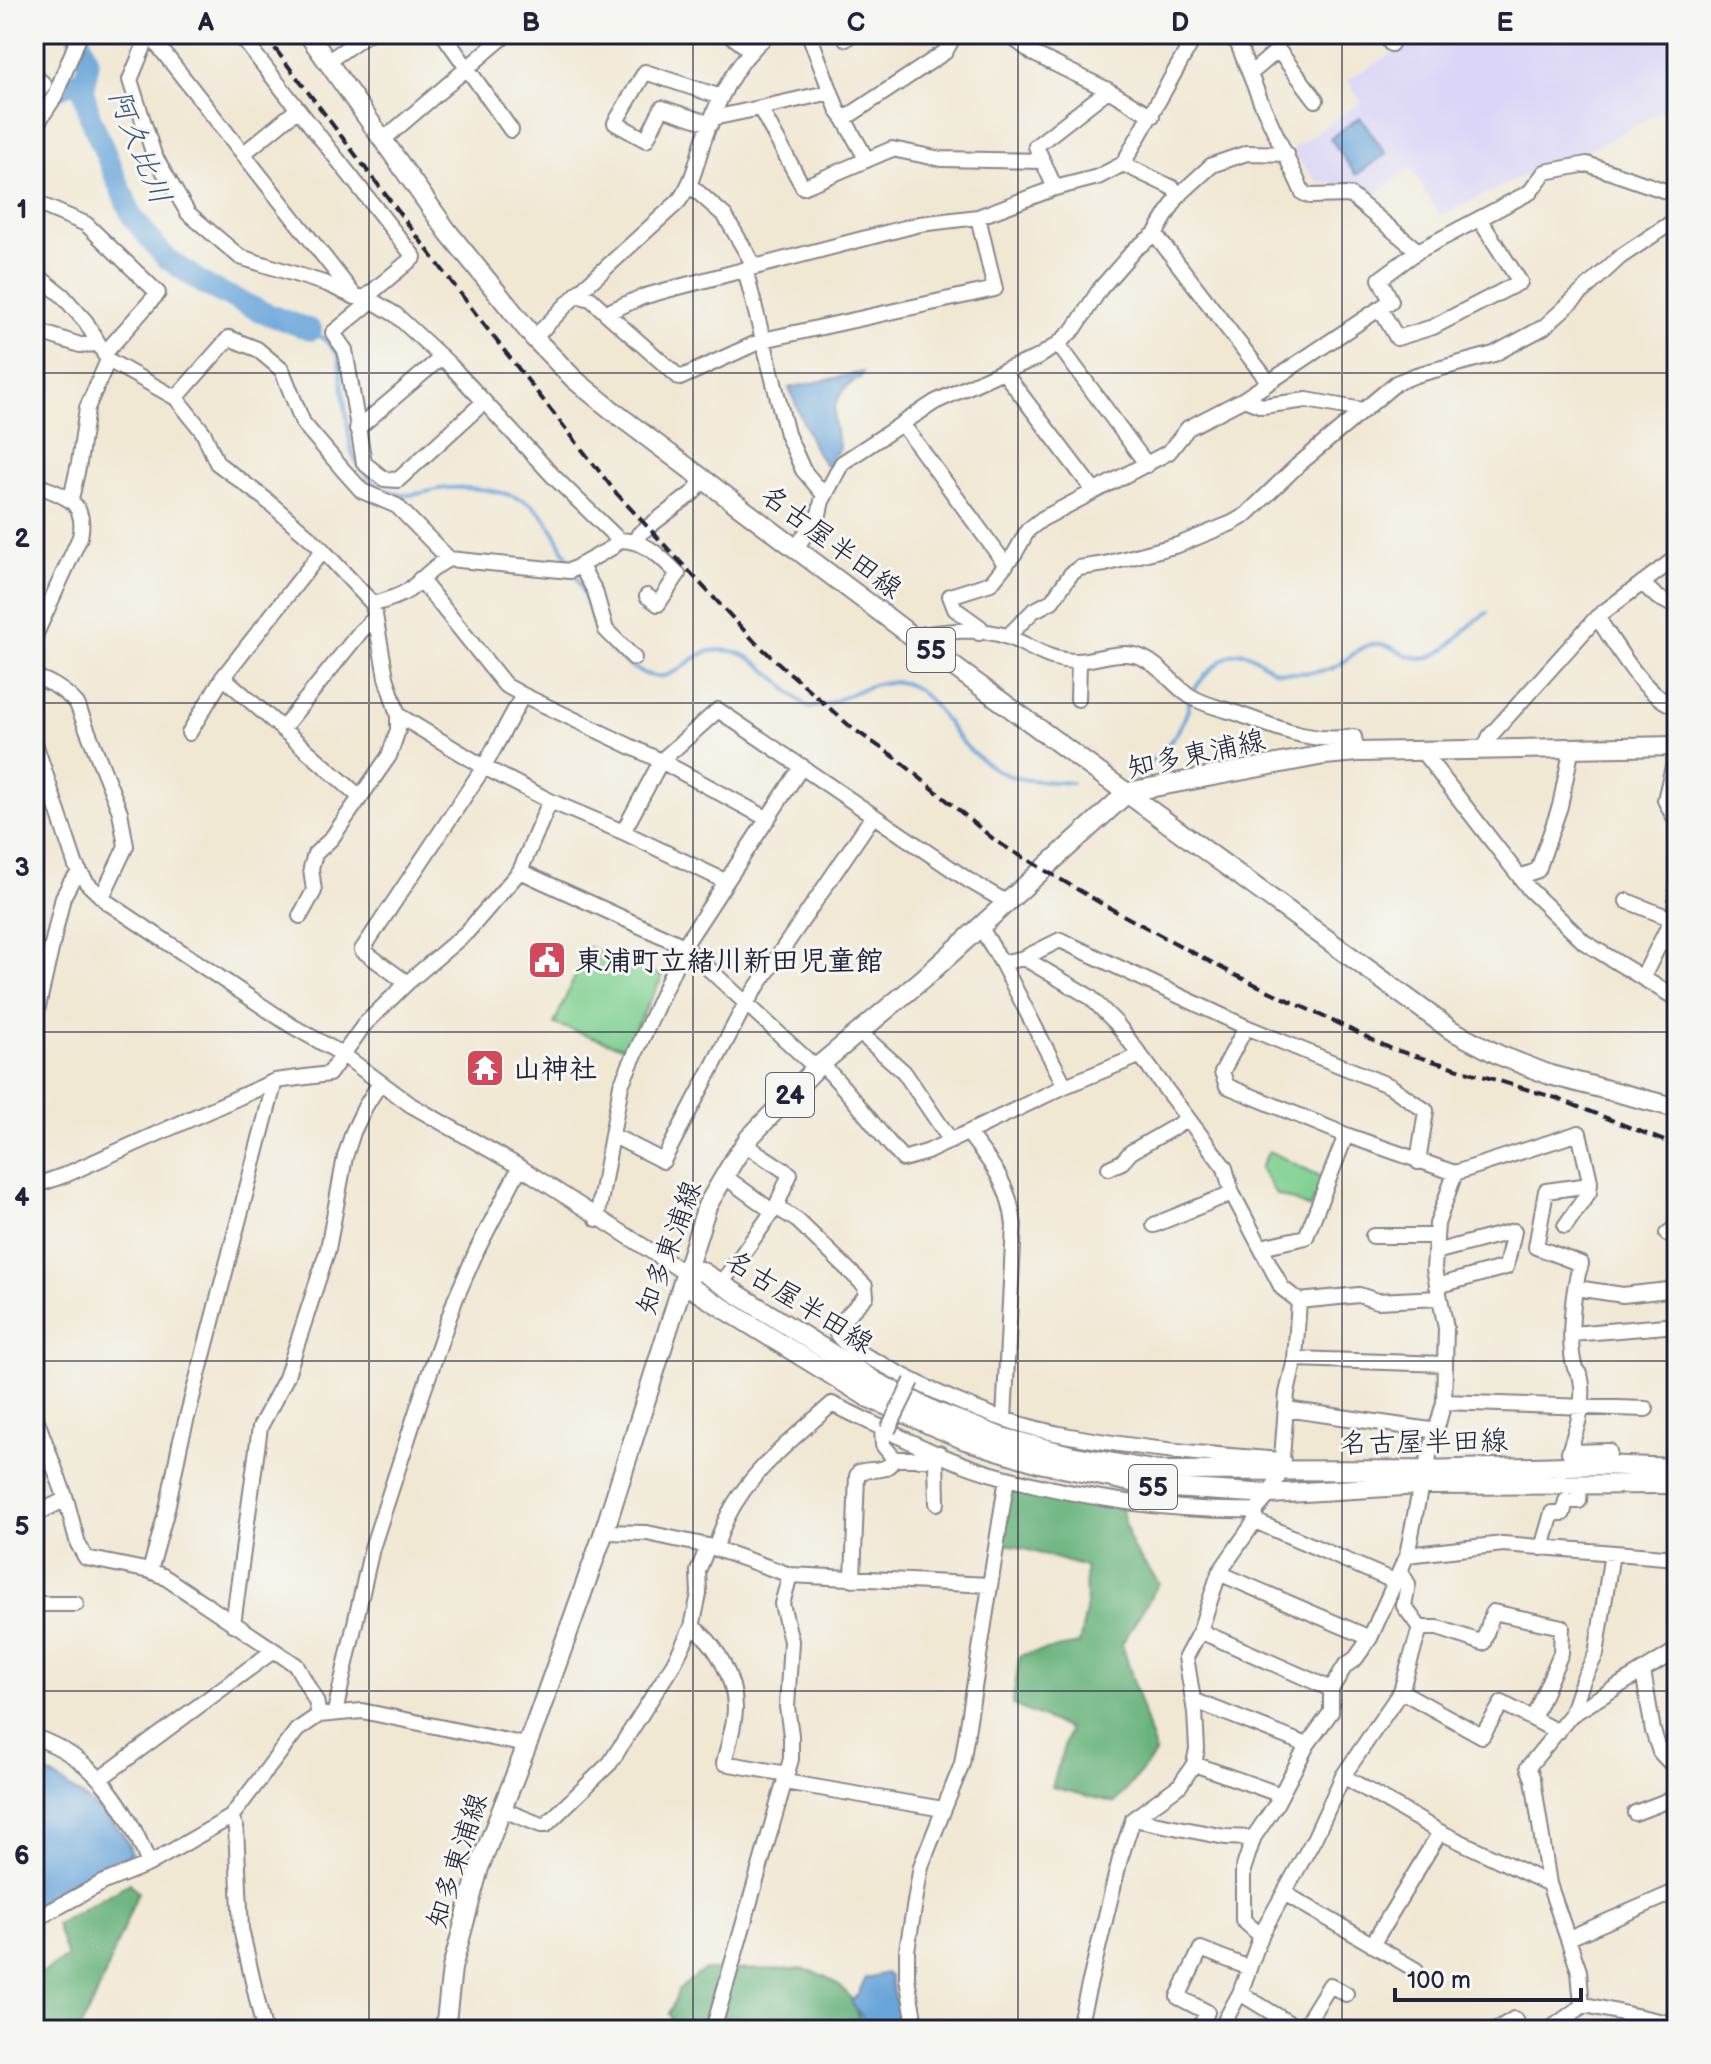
<svg xmlns="http://www.w3.org/2000/svg" width="1711" height="2064" font-family="'Balsamiq Sans','Klee One',sans-serif">
<rect width="100%" height="100%" fill="#f6f6f2"/>
<filter id="ink" filterUnits="userSpaceOnUse"><feTurbulence type="fractalNoise" baseFrequency=".0125" numOctaves="2"/><feDisplacementMap in="SourceGraphic" scale="16" xChannelSelector="R" yChannelSelector="G"/><feConvolveMatrix kernelMatrix="1 2 1 2 8 2 1 2 1" color-interpolation-filters="sRGB"/></filter>
<filter id="wash" filterUnits="userSpaceOnUse"><feTurbulence type="fractalNoise" baseFrequency=".006" numOctaves="4" result="noise"/><feDisplacementMap in="SourceGraphic" scale="32" xChannelSelector="R" yChannelSelector="G"/><feGaussianBlur stdDeviation="1.8" result="paint"/><feColorMatrix in="noise" values="0 0 0 0 0 0 0 0 0 0 0 0 0 0 0 0 0 1.4 0 .05"/><feComposite in="paint" operator="in"/></filter>
<g filter="url(#wash)">
<rect width="100%" height="100%" fill="#f1e8d4"/>
<path fill="#dbd6f7" d="M1425,34H1677V113L1670,106L1597,146L1563,157L1440,216L1411,168L1370,198L1355,187L1317,181L1293,153L1295,147L1361,102L1347,80Z"/>
<path fill="#7fd091" stroke="#507966" stroke-width="2" d="M588,947L663,976L625,1048L554,1024Z
M1269,1151L1324,1178L1310,1208L1276,1194L1260,1168Z"/>
<path fill="#67b27b" stroke="#446a5b" stroke-width="2" d="M1032,1487L1121,1508L1132,1547L1159,1583L1122,1644L1156,1754L1115,1803L1052,1787L1069,1729L1012,1705L1020,1655L1079,1644L1086,1611L1085,1567L998,1541L1008,1489Z
M130,1883L138,1892L96,1997L79,2030H34V1978L67,1957L56,1924Z
M803,1969C834,1975 859,1996 861,2030H676L669,2014L679,1989L704,1970Z"/>
<path fill="#69a5da" stroke="#46648a" stroke-width="2" d="M1360,117L1386,154L1356,175L1330,138Z
M863,372L861,377C829,394 831,417 840,449L832,457L830,466H826L814,448L789,388Z
M34,1764C59,1781 130,1823 131,1854L34,1907Z
M886,1973L890,1977L900,2019V2027L871,2029L852,2004V2000L857,1995L866,1978Z"/>
<g fill="none" stroke-linecap="round" stroke-linejoin="round">
<path stroke="#69a5da" stroke-width="4" d="M311,330L325,340L338,355L351,449C359,472 378,491 404,495C417,496 433,489 447,488C471,487 503,490 525,501C549,513 559,543 571,565
M575,573C586,594 590,618 600,636C611,655 647,685 670,674C694,664 697,646 731,651C761,656 785,691 809,708C839,705 866,680 896,682C926,683 944,722 962,742C971,752 984,762 995,769C1017,783 1048,781 1072,783
M1193,692C1201,678 1227,649 1245,653C1257,655 1265,668 1277,671C1292,674 1312,673 1327,670C1346,666 1356,645 1375,644C1395,642 1404,662 1428,657C1452,652 1465,624 1487,613
M1138,774C1160,754 1185,732 1190,700"/>
<path stroke="#69a5da" stroke-width="22" d="M78,34L88,62L84,93L90,117L132,216L153,243L166,258L207,286L267,314L311,330
M34,109L49,92L85,78"/>
</g>
</g>
<g filter="url(#ink)">
<g fill="none" stroke-linecap="round" stroke-linejoin="round">
<defs>
<path id="minor" d="M149,34L130,80L154,155L188,213L240,257L327,284L355,297H366L396,315L449,364L554,477L619,540L613,547L570,571L449,559C433,566 423,579 409,590C398,597 385,601 373,604
M149,34L354,295
M239,34L414,257L366,297L367,305L333,333L345,350L364,463L384,479L398,480L484,402
M443,34L511,130
M729,34L750,50
M809,34L838,111L844,119L945,52L955,34
M1008,34L1034,54L1108,90L1152,116
M1228,34L1238,44L1261,102L1303,193L1310,196L1350,195L1418,251
M1385,34L1391,44
M846,39L851,34
M327,62L367,34
M1250,74L1278,50L1316,100
M34,76L44,84L34,98
M760,108L831,92
M713,118L760,108L803,187L892,149L941,159L1041,161
M844,119L867,160
M711,124L662,108L646,140L615,123L645,72L721,97
M34,128L54,98L80,34
M383,140L507,34
M243,154L298,109
M691,186L725,216L755,267
M1055,188L1036,146L1108,90
M1178,196L1212,165L1247,153L1287,154
M34,202L86,224L158,293L104,354
M1155,234L1268,381
M745,269L787,434L803,470L825,496
M34,273L62,295L86,322L108,360L176,398L203,432L217,463L264,498L317,544L373,604L386,677L398,715L484,767L550,801L623,832L725,881
M576,295L591,299L606,313L642,297L667,290L920,224L978,217L1055,188L1098,177L1123,164L1196,34
M1381,310L1397,338L1433,327L1520,282L1480,220
M606,313L680,378L763,340L995,289L978,217
M34,330L80,345L99,344
M534,338L576,295L678,202C692,184 696,166 702,145C716,103 734,62 769,34
M1058,344L1147,465
M1003,371L1094,491
M176,398L229,338L257,349L282,370L303,423L344,471L362,491L397,506L449,559
M1244,399L1262,406L1307,400L1362,410
M903,425L1006,565
M357,429L442,357
M34,484C62,495 88,500 80,537L34,638
M71,499L79,463L87,408L108,360
M619,540C646,540 660,556 678,574L658,604L647,596
M636,540L639,534L694,492L703,479
M796,548L819,514L822,501L842,463L935,402L1003,371L1037,358L1058,344L1075,328L1100,289L1135,249L1155,234L1178,196L1173,188L1123,164
M580,565L595,591L606,630L634,658
M420,579L505,685L523,695
M1642,583L1657,597L1677,607
M1597,617C1616,645 1644,697 1677,707
M979,633L980,627L955,609L950,596L991,583L1015,553L1028,530L1042,519L1169,452L1188,428L1244,399L1391,301L1380,279L1418,251L1530,192L1545,172L1587,164L1677,195
M912,636C941,632 980,626 1008,637C1034,647 1047,661 1077,661C1097,660 1122,648 1143,658C1161,666 1173,685 1190,696C1204,705 1220,708 1236,713C1276,727 1309,744 1354,737L1357,752
M1007,637L1033,611L1052,601L1071,574L1079,568L1105,564L1178,545L1232,523L1246,515L1298,465L1396,383L1416,375L1494,354L1544,327L1620,257L1677,219
M34,677C50,681 66,692 77,704L120,812L126,846L102,897
M223,677L360,797
M1078,699L1079,661
M282,729L361,631L375,618
M189,733L223,677L323,550
M34,740L76,866L87,883L107,902L292,1026L342,1054L411,1105L520,1167L685,1273
M1484,749L1490,736L1597,617L1677,557
M1677,749L1665,800L1677,823
M1425,750V755L1530,890L1584,942L1677,999
M623,832L661,761L718,710L968,880L1006,902
M520,871L684,946L816,1068
M1520,877L1538,870L1560,806L1572,747
M1627,901L1672,919
M300,916L314,891L311,868L315,854L331,839L389,756L398,730V715
M1024,958L1090,997L1116,1023L1225,1168L1232,1193L1282,1288L1299,1301L1295,1359L1287,1393L1281,1471L1270,1494L1256,1510L1255,1521L1219,1573L1200,1631L1186,1657L1195,1712L1197,1749L1194,1764L1180,1785L1133,1819L1120,1859L1078,2030
M1002,963L1024,958L1060,940L1246,1027L1390,1086L1426,1111L1418,1162
M1643,977L1675,913L1677,886
M407,983L362,950L484,767L523,695L661,761L768,819
M34,1024L63,897L71,882L79,874
M859,1032L904,1072L951,1141
M821,1064C852,1093 875,1129 903,1159L927,1152L1065,1086L1002,963L981,928
M1065,1086L1139,1056
M968,1133C992,1164 1010,1185 1014,1225L1004,1419
M614,1136L663,1161L746,1003L873,816
M744,1144L790,1174L776,1207L798,1221L865,1286L866,1296L841,1322L837,1334C847,1349 871,1358 887,1367C944,1398 1006,1425 1070,1436C1140,1449 1212,1455 1283,1460
M1109,1168L1122,1162L1131,1152L1188,1119
M1455,1173L1579,1133L1590,1181L1589,1192L1565,1226
M724,1176L772,1211
M1590,1185L1546,1191L1536,1247L1581,1264C1573,1286 1567,1346 1575,1368C1578,1375 1580,1372 1581,1379C1586,1403 1576,1430 1569,1452L1609,1451L1608,1466
M34,1186L65,1175L275,1081L329,1074L364,1025L407,983L467,932L520,871L550,801
M597,1219L621,1085L684,946L802,766
M1154,1225L1232,1193
M1667,1234L1677,1226
M1373,1236H1436
M1261,1247L1306,1237L1346,1135
M1435,1252L1514,1231L1506,1267L1437,1286
M721,1284L776,1207
M1576,1288L1623,1295L1677,1289
M1299,1301L1359,1295L1377,1301L1439,1298
M1572,1334L1677,1325
M1295,1359L1445,1364
M1444,1402L1646,1409
M1286,1409L1437,1431
M34,1413L66,1499L78,1544L86,1558L150,1571L163,1576L296,1665L316,1701L319,1715
M936,1457L937,1503
M892,1459H930L939,1453
M34,1515L66,1499
M1255,1521L1396,1582
M604,1532L647,1533L708,1546L790,1575L989,1585
M716,1548C731,1485 786,1445 832,1404C888,1430 946,1463 1007,1478C1089,1499 1171,1512 1256,1510
M1542,1548L1552,1513H1563L1566,1501H1579L1580,1483
M1407,1555L1503,1544L1677,1558
M150,1571L167,1509L180,1444L275,1081
M1219,1573L1370,1638
M853,1579L857,1476L859,1472C872,1468 884,1473 892,1462V1456L883,1445L882,1427
M34,1604H76
M233,1624L260,1427L286,1378L328,1249L345,1157L353,1132L365,1107L380,1083
M692,1627C716,1641 735,1680 735,1708C735,1725 728,1745 724,1763L787,1774
M1420,1628H1438L1483,1643L1493,1612L1562,1627L1561,1653L1533,1719
M1200,1631L1331,1689
M1643,1671L1653,1731L1660,1752L1677,1770
M1401,1691L1482,1736L1502,1703L1558,1732
M1193,1700L1307,1745
M335,1712L372,1548L422,1395L455,1300L477,1250L520,1167
M1571,1715L1677,1650
M34,1737C95,1757 127,1807 149,1864
M1194,1764L1281,1795
M1343,1776L1440,1832L1549,1884
M101,1778L273,1651
M785,1782L943,1809
M501,1809L541,1825H546L610,1763L674,1663L692,1627L699,1594L698,1571L708,1546
M1635,1813L1677,1797
M231,1817L236,1828L241,1929L264,2030
M1133,1819L1225,1837L1253,1838L1275,1806L1307,1745L1331,1712V1689L1345,1666L1356,1658L1370,1638L1407,1555L1421,1485L1444,1402L1446,1328L1434,1269L1437,1224L1455,1173L1346,1135L1227,1086L1222,1072L1246,1027
M1254,1836L1243,1870V1920L1261,1936
M1284,1893L1416,1970
M34,1920L104,1882L149,1864L231,1817L297,1730L319,1715L362,1711L526,1745
M1569,1938L1677,1891
M1372,1945L1440,1832
M1240,1993L1300,2030
M1582,2006L1579,1971L1549,1884L1533,1779L1528,1767L1571,1715L1583,1680L1596,1654L1612,1553
M713,2030L791,1759V1735L787,1707L791,1641L782,1604L790,1575
M916,2030L907,1978V1950L921,1866L962,1764L1007,1478
M1199,2030L1207,2012L1178,1997L1201,1949L1249,1968
M1220,2030L1240,1993L1262,1933L1315,1837L1343,1776L1401,1691L1420,1628L1404,1606L1408,1584L1401,1572
M1302,2030L1330,1985L1346,1994
M1496,2030L1514,2019L1521,2030
M1549,2030L1582,2006H1590L1677,2025"/>
<path id="major" d="M308,34L448,232L534,338L575,380L618,415L912,636L1451,1030L1499,1055L1550,1075L1677,1108
M1677,1468L1600,1465L1426,1470L1158,1471L1070,1455L1001,1437L936,1412L878,1383L701,1271L685,1273L691,1288L869,1398L965,1440L1039,1463L1155,1487L1270,1494L1421,1485L1677,1484
M445,2030L452,1968L479,1868L536,1722L604,1532L707,1206L734,1160L749,1138L816,1068L924,978L1128,792L1324,755L1357,752L1677,746"/>
</defs>
<use href="#minor" stroke="#8a8588" stroke-width="18"/>
<use href="#major" stroke="#8a8588" stroke-width="22"/>
<use href="#minor" stroke="#fff" stroke-width="14"/>
<use href="#major" stroke="#fff" stroke-width="18"/>
<path stroke="#22223b" stroke-width="4" stroke-dasharray="12 6" stroke-linecap="butt" d="M264,34L485,326L617,494L756,643L852,728L896,758L997,842L1104,905L1235,975L1392,1049L1556,1098L1677,1146"/>
<defs>
<path id="minor-bridge" d="M888,1430L912,1381"/>
</defs>
<use href="#minor-bridge" stroke="#8a8588" stroke-width="18" stroke-linecap="butt"/>
<use href="#minor-bridge" stroke="#fff" stroke-width="14"/>
</g>
</g>
<path fill="none" stroke="#22223b" stroke-width="2" stroke-opacity="0.55" d="M369,34V2030M693,34V2030M1018,34V2030M1342,34V2030M34,373H1677M34,703H1677M34,1032H1677M34,1361H1677M34,1691H1677"/>
<defs>
<symbol id="civic-square" viewBox="-11 -11 22 22"><rect x="-9" y="-9" width="18" height="18" rx="4" fill="#d1495b" stroke="#f6f6f2"/><path d="M-.6-6.5H3V-4.5H.6V-3L4-1V1h2V6H-6V1h2V-1L-.6-3ZM-1.2 2.5V6h2.4V2.5Z" fill="#fff"/></symbol>
<symbol id="temple-square" viewBox="-11 -11 22 22"><rect x="-9" y="-9" width="18" height="18" rx="4" fill="#d1495b" stroke="#f6f6f2"/><path d="M0-6L5-2H3V0L6.5 2.5H4V6H1.5V3h-3V6H-4V2.5H-6.5L-3 0V-2H-5Z" fill="#fff"/></symbol>
</defs>
<g fill-rule="evenodd">
<use href="#civic-square" x="525" y="938" width="44" height="44"/>
<use href="#temple-square" x="463" y="1046" width="44" height="44"/>
</g>
<g text-anchor="middle" stroke-width="6" stroke-linejoin="round" paint-order="stroke">
<g fill="#f6f6f2" stroke="#626272" stroke-width="2">
<rect x="907" y="628" width="48" height="44" rx="6"/>
<rect x="766" y="1073" width="48" height="44" rx="6"/>
<rect x="1129" y="1465" width="48" height="44" rx="6"/>
</g>
<g font-size="26" font-weight="bold" fill="#22223b">
<text x="931" y="659">55</text>
<text x="790" y="1104">24</text>
<text x="1153" y="1496">55</text>
</g>
<g font-size="28" fill="#22223b" stroke="#f6f6f2">
<text transform="translate(832 541) rotate(37)" y="10">名古屋半田線</text>
<text transform="translate(1196 753) rotate(-12)" y="10">知多東浦線</text>
<text transform="translate(668 1247) rotate(-70)" y="10">知多東浦線</text>
<text transform="translate(800 1301) rotate(32)" y="10">名古屋半田線</text>
<text transform="translate(1424 1441) rotate(-1)" y="10">名古屋半田線</text>
<text transform="translate(456 1860) rotate(-72)" y="10">知多東浦線</text>
</g>
<g font-size="28" font-weight="bold" fill="#22223b" stroke="#f6f6f2" text-anchor="start">
<text x="575" y="970">東浦町立緒川新田児童館</text>
<text x="513" y="1078">山神社</text>
</g>
<g font-size="30" font-style="italic" fill="#3e567b" stroke="#f6f6f2">
<text transform="translate(140 147) rotate(68)" y="10">阿久比川</text>
</g>
</g>
<rect width="1711" height="2064" fill="none" stroke="#f6f6f2" stroke-width="88"/>
<path d="M1395 1988v12h186v-12" fill="none" stroke="#22223b" stroke-width="4"/>
<text x="1407" y="1988" font-size="24" fill="#22223b" stroke="#f6f6f2" stroke-width="6" paint-order="stroke">100 m</text>
<rect x="44" y="44" width="1623" height="1976" fill="none" stroke="#22223b" stroke-width="3"/>
<g font-size="26" text-anchor="middle" font-weight="bold" fill="#22223b">
<text x="206" y="31">A</text>
<text x="531" y="31">B</text>
<text x="856" y="31">C</text>
<text x="1180" y="31">D</text>
<text x="1505" y="31">E</text>
<text x="22" y="218">1</text>
<text x="22" y="547">2</text>
<text x="22" y="876">3</text>
<text x="22" y="1206">4</text>
<text x="22" y="1535">5</text>
<text x="22" y="1864">6</text>
</g>
</svg>
